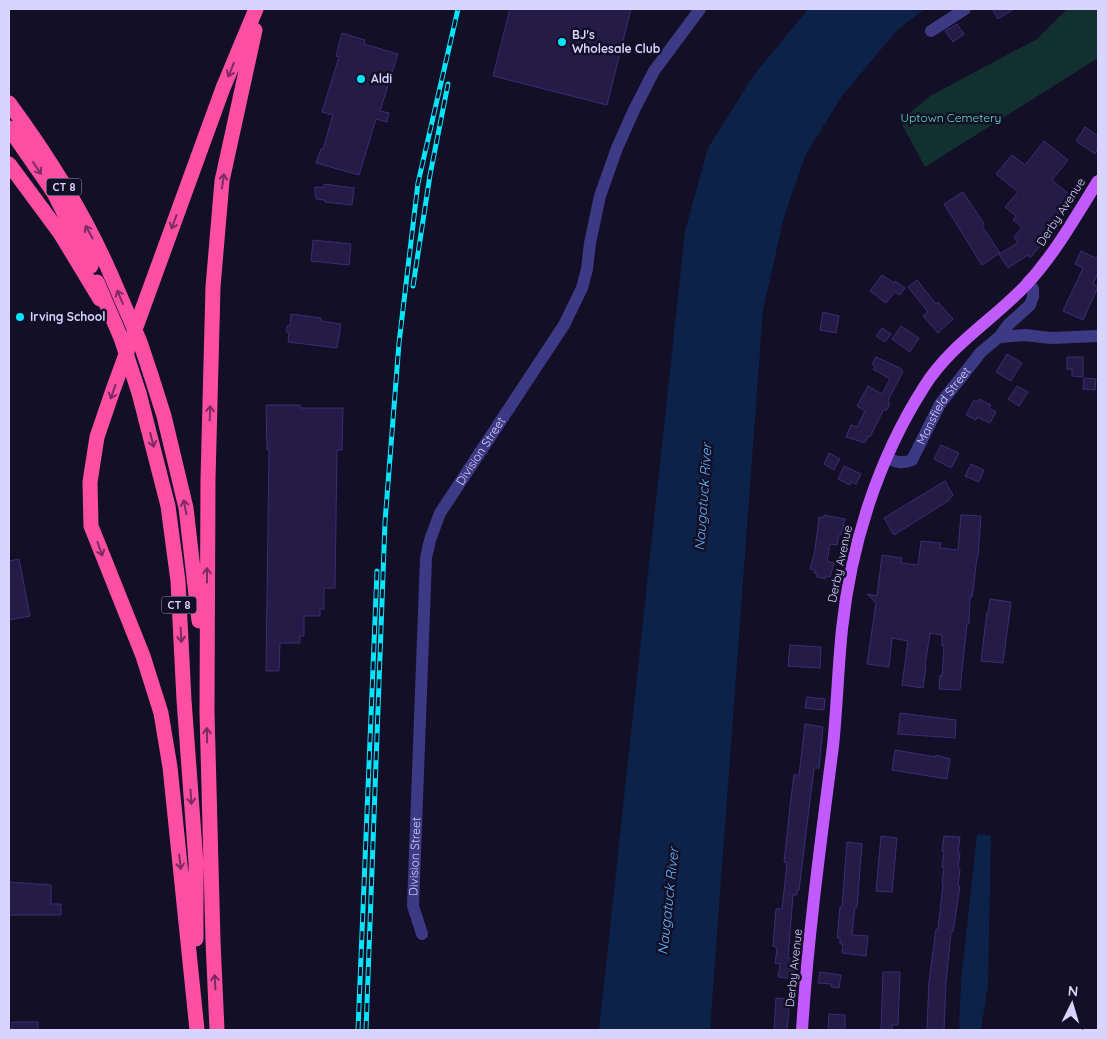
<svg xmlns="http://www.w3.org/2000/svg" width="1107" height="1039" font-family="Quicksand,sans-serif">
<rect width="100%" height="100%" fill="#130f26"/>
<path fill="#12302f" d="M1067,9H1098V58L925,167L900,121L930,96L1037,39Z"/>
<path fill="#0c2248" d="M808,9H925L898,29L842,96L806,154L784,217L763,310L710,1030H599L685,231L708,148L754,75Z
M977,834L991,836L988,984L981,1030H959L961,981Z"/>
<path fill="#241b47" stroke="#3b2d73" d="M510,9H631L607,105L493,76Z
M992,9H1014L998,19Z
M957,24L964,34L953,42L945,31Z
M342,33L365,40L364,44L398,54L380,111L389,113L387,122L376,119L359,175L316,163L321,149H323L333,115L322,112L339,57L336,56Z
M1085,127L1098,136V149L1095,154L1076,141Z
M1044,141L1068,160L1052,180L1072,197L1058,214L1038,244L1040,246L1030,258L1028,255L1008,268L999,254L1018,243L1014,237L1022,227L1013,220L1016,216L1005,207L1018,192L996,174L1012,155L1025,165Z
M324,184L354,188L352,205L325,202V200L316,199L317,197L315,196V187H324Z
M963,192L984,224L982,226L1000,253L982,265L944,204Z
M313,240L351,244L349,265L311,261Z
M1081,251L1098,259V273L1093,284L1098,287L1083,320L1063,311L1083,268L1075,264Z
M882,275L894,283L895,281L905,288L900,295L895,292L886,303L870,291Z
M917,280L936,304L938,302L953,319L938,333L923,316L928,312L908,287Z
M823,312L839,316L836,333L820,330Z
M291,314L321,318V321L341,324L337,348L288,342L289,334L286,331L287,326L290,325Z
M901,326L919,338L910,352L892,339Z
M882,328L891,334L885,342L876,336Z
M1007,354L1022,363L1011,381L996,372Z
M876,357L900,368L903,372L889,398L888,402L890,404L886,411L884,409L870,437L868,436L865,443L846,437L851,425L857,427L865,411L857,406L868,386L882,394L890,379L873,369L875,366L872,364Z
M1067,357H1083V377L1072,376V369H1067Z
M1084,378L1096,379L1095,390L1083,389Z
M1017,386L1028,392L1019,406L1008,399Z
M979,399L991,405L989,408L996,412L990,423L977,417L976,420L966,415L974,400L978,402Z
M266,405H300V408H343L342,450H337L335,588H324V609H320V616H304V636H300V643H280L279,671H266L269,450H267Z
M941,445L959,453L952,467H949L934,459Z
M829,453L840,459L834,470L824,464Z
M971,464L984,470L979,482L965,476Z
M844,466L861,474L856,484L851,482L850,485L838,479Z
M945,481L953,495L948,501L894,535L884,518Z
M824,515L845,519L841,535H839L837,545L830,544L827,561L834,563L830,577L826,576L825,579L817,577V574L814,573L815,570L810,569L815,550L819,517L824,518Z
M961,515L981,516L978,557H977L974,583L972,597H970L969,624H967L960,690L939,689L940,675L942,676L944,646H942V635L930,633L925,666H926L923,688L902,685L908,641L892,638L889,667L867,664L876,603L867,594L877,596L882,555L902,558L901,563L918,565L921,541L941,543L940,548L958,550Z
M19,559L30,616L9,620V561Z
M990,599L1011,602L1003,663L981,661L987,612L988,613Z
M790,645L821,647L820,668L788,666Z
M807,697L825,699L824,710L805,708Z
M900,713L956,720L955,738L898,734Z
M805,724L823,727L819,768H814L799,890H797V895H793L788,958L796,959L793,979L778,977L780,964L775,963L777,949L776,947L773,946L776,909H782L787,863L784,862L791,798L794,775H799Z
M895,750L936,757V755L950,759L947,779L892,770Z
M881,836L897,838L892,892L876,891Z
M944,836L960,837L958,853H960L958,868L960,869L958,886H960L953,932H951L946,982L944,1030H928V1028H927L929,981L936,929L938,930L943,884L942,882L944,867H942L944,851H942Z
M847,842L862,844L857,907H855L852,935L868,936L866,956L842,953L843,944H840V938H837L840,907H842Z
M9,882L51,885V904H61V915H9Z
M820,972L841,975L839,988L831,987V984L818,983Z
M883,972H900L898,1025H892V1030H881Z
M776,998L790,999L787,1030H774Z
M829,1014L845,1015V1030H828Z
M12,1022H38V1030H12Z"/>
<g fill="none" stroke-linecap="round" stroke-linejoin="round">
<g stroke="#3d3a85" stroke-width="12">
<path d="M931,31L965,9"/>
<path d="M999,337L1008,325L1030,305L1033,297V289L1028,282"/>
<path id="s1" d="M887,458C896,462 902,464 912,460L940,404L981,352L999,337L1025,335L1051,338L1098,336"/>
<path id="s2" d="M422,934L413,906L426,558L430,540L440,513L564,325L582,288L587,269L590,243L600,196L617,148L634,110L654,71L700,9"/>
</g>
<path stroke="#c25bff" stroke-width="12" d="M802,1030C808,935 821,840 833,746C837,707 838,668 842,629C851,544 878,459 924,387C950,345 993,320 1026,285C1055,254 1076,216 1098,181"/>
<path stroke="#ff4fa3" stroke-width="15" d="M9,103C48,156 85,215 111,275
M9,128L54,193L91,266
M9,164L60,233L100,299
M151,375L164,416L186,508L199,621
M139,393L168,506L178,581L184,700L196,863V939
M197,1030L170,767L161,713L143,656L91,526L90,482L97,437L113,390L223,88L256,9
M217,1030L213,941L207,712L208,479L213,287L222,181L255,30"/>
<defs>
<path id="rail" d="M413,286L430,175L448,84
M358,1030L377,571
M366,1030L385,522L399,343L418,183L458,9"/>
</defs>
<use href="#rail" stroke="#00e5ff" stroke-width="5"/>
<use href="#rail" stroke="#130f26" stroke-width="3" stroke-dasharray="9" stroke-linecap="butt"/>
<path stroke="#ff4fa3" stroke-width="15" d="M111,275L140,342L151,375
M97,282L121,338L139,393"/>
</g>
<defs><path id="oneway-shaft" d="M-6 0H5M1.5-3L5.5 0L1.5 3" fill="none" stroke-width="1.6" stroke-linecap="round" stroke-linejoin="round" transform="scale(1.25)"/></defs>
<g stroke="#7d2c5e">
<use href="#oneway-shaft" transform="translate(231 70) rotate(112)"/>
<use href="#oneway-shaft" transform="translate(37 168) rotate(56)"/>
<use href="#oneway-shaft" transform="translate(223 181) rotate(-82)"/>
<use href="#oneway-shaft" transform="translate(174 222) rotate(110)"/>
<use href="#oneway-shaft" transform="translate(89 232) rotate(-119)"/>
<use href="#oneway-shaft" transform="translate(120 297) rotate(-113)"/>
<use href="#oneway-shaft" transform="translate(113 392) rotate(109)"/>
<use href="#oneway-shaft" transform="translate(210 413) rotate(-88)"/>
<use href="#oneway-shaft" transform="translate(152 440) rotate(76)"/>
<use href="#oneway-shaft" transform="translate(185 507) rotate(-101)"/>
<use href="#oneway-shaft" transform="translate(100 549) rotate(70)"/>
<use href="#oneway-shaft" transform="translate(207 575) rotate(-90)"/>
<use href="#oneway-shaft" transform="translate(181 635) rotate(87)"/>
<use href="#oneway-shaft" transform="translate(207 735) rotate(-91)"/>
<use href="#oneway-shaft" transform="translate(191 797) rotate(86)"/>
<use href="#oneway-shaft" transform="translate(180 862) rotate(84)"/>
<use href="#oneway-shaft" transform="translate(215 982) rotate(-93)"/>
</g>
<g fill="#00e5ff" stroke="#130f26" stroke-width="2">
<circle cx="562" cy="42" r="5"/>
<circle cx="361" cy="79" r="5"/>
<circle cx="20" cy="317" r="5"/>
</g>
<g text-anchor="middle" stroke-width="5" stroke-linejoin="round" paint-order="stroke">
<g fill="#130f26" stroke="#9e99be" stroke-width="1">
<rect x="46.5" y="178.5" width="35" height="17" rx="4"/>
<rect x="161.5" y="596.5" width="35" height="17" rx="4"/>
</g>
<g font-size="11" font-weight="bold" fill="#d9d4ff">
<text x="64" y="191">CT 8</text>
<text x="179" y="609">CT 8</text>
</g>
<g font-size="12" font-weight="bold" fill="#d9d4ff" stroke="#130f26" text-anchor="start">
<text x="572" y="39">BJ's<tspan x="572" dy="14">Wholesale Club</tspan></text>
<text x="371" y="83">Aldi</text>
<text x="30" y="321">Irving School</text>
</g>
<g font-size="12" fill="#5fe0c0" stroke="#130f26">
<text x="951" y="122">Uptown Cemetery</text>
</g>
<g font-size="12" fill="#d9d4ff" stroke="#130f26">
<text transform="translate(1061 212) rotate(-57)" y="4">Derby Avenue</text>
<text dy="4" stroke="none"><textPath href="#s1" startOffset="89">Mansfield Street</textPath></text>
<text dy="4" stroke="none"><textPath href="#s2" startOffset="499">Division Street</textPath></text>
<text transform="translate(840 564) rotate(-78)" y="4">Derby Avenue</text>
<text dy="4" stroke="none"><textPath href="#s2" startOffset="79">Division Street</textPath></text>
<text transform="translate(794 968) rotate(-84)" y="4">Derby Avenue</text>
</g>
<g font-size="14" font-style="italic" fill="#62b6ff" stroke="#130f26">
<text transform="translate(703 497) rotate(-86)" y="5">Naugatuck River</text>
<text transform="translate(668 901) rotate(-84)" y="5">Naugatuck River</text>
</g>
</g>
<rect width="1107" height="1039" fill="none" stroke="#d9d4ff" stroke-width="20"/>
<g transform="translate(1072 1004) rotate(5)" stroke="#130f26" stroke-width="4" paint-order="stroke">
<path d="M0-4L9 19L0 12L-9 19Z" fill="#d9d4ff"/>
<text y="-8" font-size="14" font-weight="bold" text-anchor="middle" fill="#d9d4ff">N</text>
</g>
</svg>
